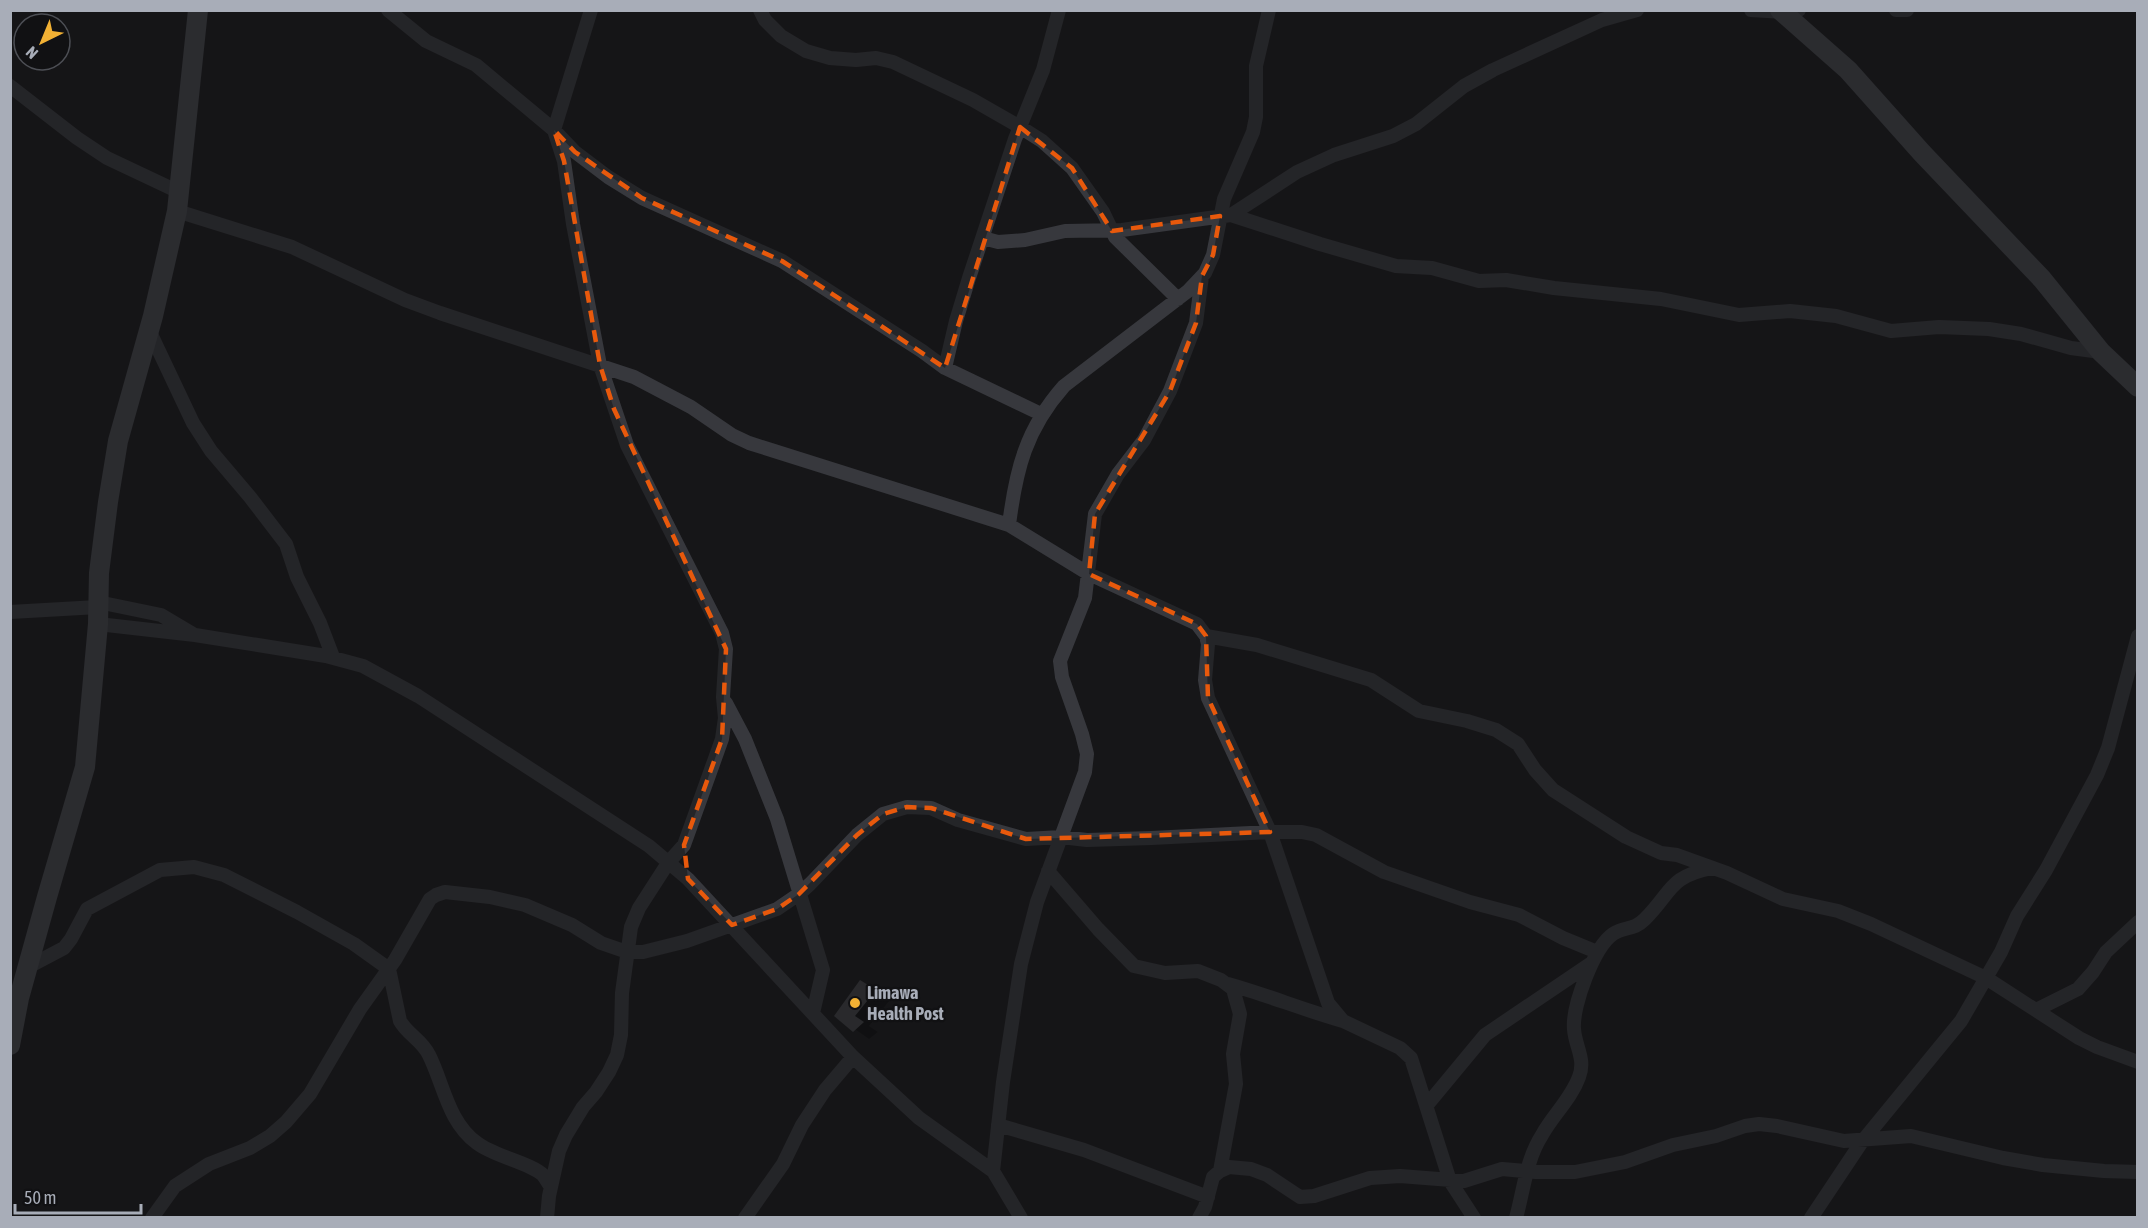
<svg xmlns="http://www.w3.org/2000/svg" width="2148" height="1228" font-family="'Asap Condensed',sans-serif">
<rect width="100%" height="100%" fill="#161618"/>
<path fill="#0007" d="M876,990L890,1000L869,1026L878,1032L869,1039L836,1016Z"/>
<path fill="#404145" d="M860,980L876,990L855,1016L864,1022L853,1032L834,1016Z"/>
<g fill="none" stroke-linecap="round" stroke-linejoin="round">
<path stroke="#37383d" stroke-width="14" d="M388,10L426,41L476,65L554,130L575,152L608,177L642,198L782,261L922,351L945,368L1041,414
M760,10L765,20L781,36L806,51L830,58L856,60L876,58L893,62L973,100L1020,127L1042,141L1072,168L1103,212L1115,237L1178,299
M1751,10L1783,12L1799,10
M1896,10H1907
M10,86L77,138L107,158L179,192
M177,211L292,247L405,300L440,313L634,377L691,407L732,435L749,443L1009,525L1089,574L1197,624L1206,636L1208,644L1205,680L1208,698L1270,832L1328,1003L1343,1021L1400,1048L1411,1058L1450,1181L1474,1218
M1231,215L1320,244L1396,266L1432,268L1479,281L1506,280L1554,288L1661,299L1739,315L1790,311L1836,316L1891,331L1939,327L1989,329L2021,334L2071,348L2101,352
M983,238L998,242L1025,240L1065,231L1122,230L1231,215L1297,172L1334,155L1393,136L1416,124L1464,86L1493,70L1602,20L1637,10
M149,330L193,423L211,451L250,497L286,544L297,577L320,623L333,657
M945,368L956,321L969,278L1015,139L1043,70L1059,10
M1009,525C1016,469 1026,429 1064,386L1188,291L1205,273L1213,255L1224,199L1253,132L1256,117V66L1269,10
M98,602L161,615L193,634
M10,612L98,607
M98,624L195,635L326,656L363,666L418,696L649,846L688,879L853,1057L919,1118L993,1171L1021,1218
M1206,636L1257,645L1371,680L1419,711L1467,721L1496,730L1518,744L1535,770L1553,790L1626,837L1661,853L1677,855L1727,873L1783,899L1838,911L1871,924L1986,978L2079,1038L2097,1047L2138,1062
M726,703L745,739L777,819L823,970L813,1013
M1048,871L1098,929L1134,966L1165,973L1198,971L1221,980L1233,989L1240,1014L1233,1054L1236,1084L1220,1171
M28,967L64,948L71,939L87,909L160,870L194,867L224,875L297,912L354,944L389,969L400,1021C408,1035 422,1040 429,1055C444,1085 448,1122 477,1143C493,1156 531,1163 543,1175C546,1179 548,1183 551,1187
M1228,984C1267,995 1304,1010 1343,1021
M2036,1010L2078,989L2093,972L2106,952L2138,922
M1427,1105L1485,1035L1590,964
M998,1125L1084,1150L1208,1197
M993,1171L1003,1082L1021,964L1037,902L1085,772L1087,754L1082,734L1062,677L1060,661L1085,598L1095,514L1118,474L1144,440L1170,391L1196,323L1202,276
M152,1218L175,1186L209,1164L250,1148L270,1136L286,1122L310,1094L360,1009L395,960L430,899L436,895L445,892L490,897L525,905L572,925L601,943L627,952H643L687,941L777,909L799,894L810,884L857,835L883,814L907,807L931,808L958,820L1026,839L1061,837L1087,840L1151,838L1270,832H1302L1316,835L1384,872L1470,902L1519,915L1563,938L1597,952
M547,1218L549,1196L559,1151L566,1135L583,1107L596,1092L609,1072L617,1055L621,1035L622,993L631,927L639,908L668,863L684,845L722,739L725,718L723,697L726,649L722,633L627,445L600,365L573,224L564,161L554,130L591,10
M745,1218L783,1164L802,1125L825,1090L853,1057
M1199,1218L1205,1207L1213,1177L1220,1171L1229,1167L1251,1169L1267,1175L1300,1197L1314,1196L1370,1178L1400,1176L1464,1181L1502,1169L1536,1172H1575L1625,1162L1673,1145L1716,1136L1745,1126L1759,1124L1777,1126L1844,1141L1911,1136L2003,1158L2043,1165L2104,1171L2138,1172
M1516,1218C1524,1189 1526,1160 1542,1135C1553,1115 1571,1099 1579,1077C1586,1059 1575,1046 1574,1029C1572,1006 1594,947 1613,934C1625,926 1633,931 1645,919C1673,891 1668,877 1712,868
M1811,1218L1861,1143L1961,1021L2001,952L2017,916L2046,870L2097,775L2108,748L2138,636"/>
<path stroke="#45474d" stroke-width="20" d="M1780,10L1848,70L1922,153L2042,279L2101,352L2138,387
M10,1045L19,998L47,897L85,767L98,624L99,573L108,502L118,441L153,316L177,211L198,10"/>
</g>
<path d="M0 0H2148V1228H0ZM1020,127L1072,168L1112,231L1220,216L1213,255L1202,276L1196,323L1170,391L1095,514L1089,574L1197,624L1206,636L1208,698L1270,832L1026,839L931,808L907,807L883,814L857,835L799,894L777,909L732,925L688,879L684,845L722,739L726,649L614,409L600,365L564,161L554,130L575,152L642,198L782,261L945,368Z" fill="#161618" fill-opacity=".55" fill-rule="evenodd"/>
<path fill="none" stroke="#e8590c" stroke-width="4.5" stroke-dasharray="12 8" stroke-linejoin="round" d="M1020,127L1072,168L1112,231L1220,216L1213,255L1202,276L1196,323L1170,391L1095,514L1089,574L1197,624L1206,636L1208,698L1270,832L1026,839L931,808L907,807L883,814L857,835L799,894L777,909L732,925L688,879L684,845L722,739L726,649L614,409L600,365L564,161L554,130L575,152L642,198L782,261L945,368Z"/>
<circle fill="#f2b134" stroke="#111113" stroke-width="2" cx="855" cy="1003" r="6"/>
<g text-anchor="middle" stroke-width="4.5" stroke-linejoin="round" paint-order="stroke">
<g font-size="18" font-weight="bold" fill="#a8adb8" stroke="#111113" text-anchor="start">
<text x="867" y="999">Limawa<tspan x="867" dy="21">Health Post</tspan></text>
</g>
</g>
<rect width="2148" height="1228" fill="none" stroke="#a8adb8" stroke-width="24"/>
<g transform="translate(42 42) rotate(223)"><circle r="28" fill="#111113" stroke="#4d4f55" stroke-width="1.5"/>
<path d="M0-4.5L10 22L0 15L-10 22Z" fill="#f2b134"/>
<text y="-9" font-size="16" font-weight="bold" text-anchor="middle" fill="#a8adb8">N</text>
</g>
<path d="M15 1204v9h126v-9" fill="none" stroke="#a8adb8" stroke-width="3"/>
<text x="24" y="1204" font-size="18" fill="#a8adb8" stroke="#111113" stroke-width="4.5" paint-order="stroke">50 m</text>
</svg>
